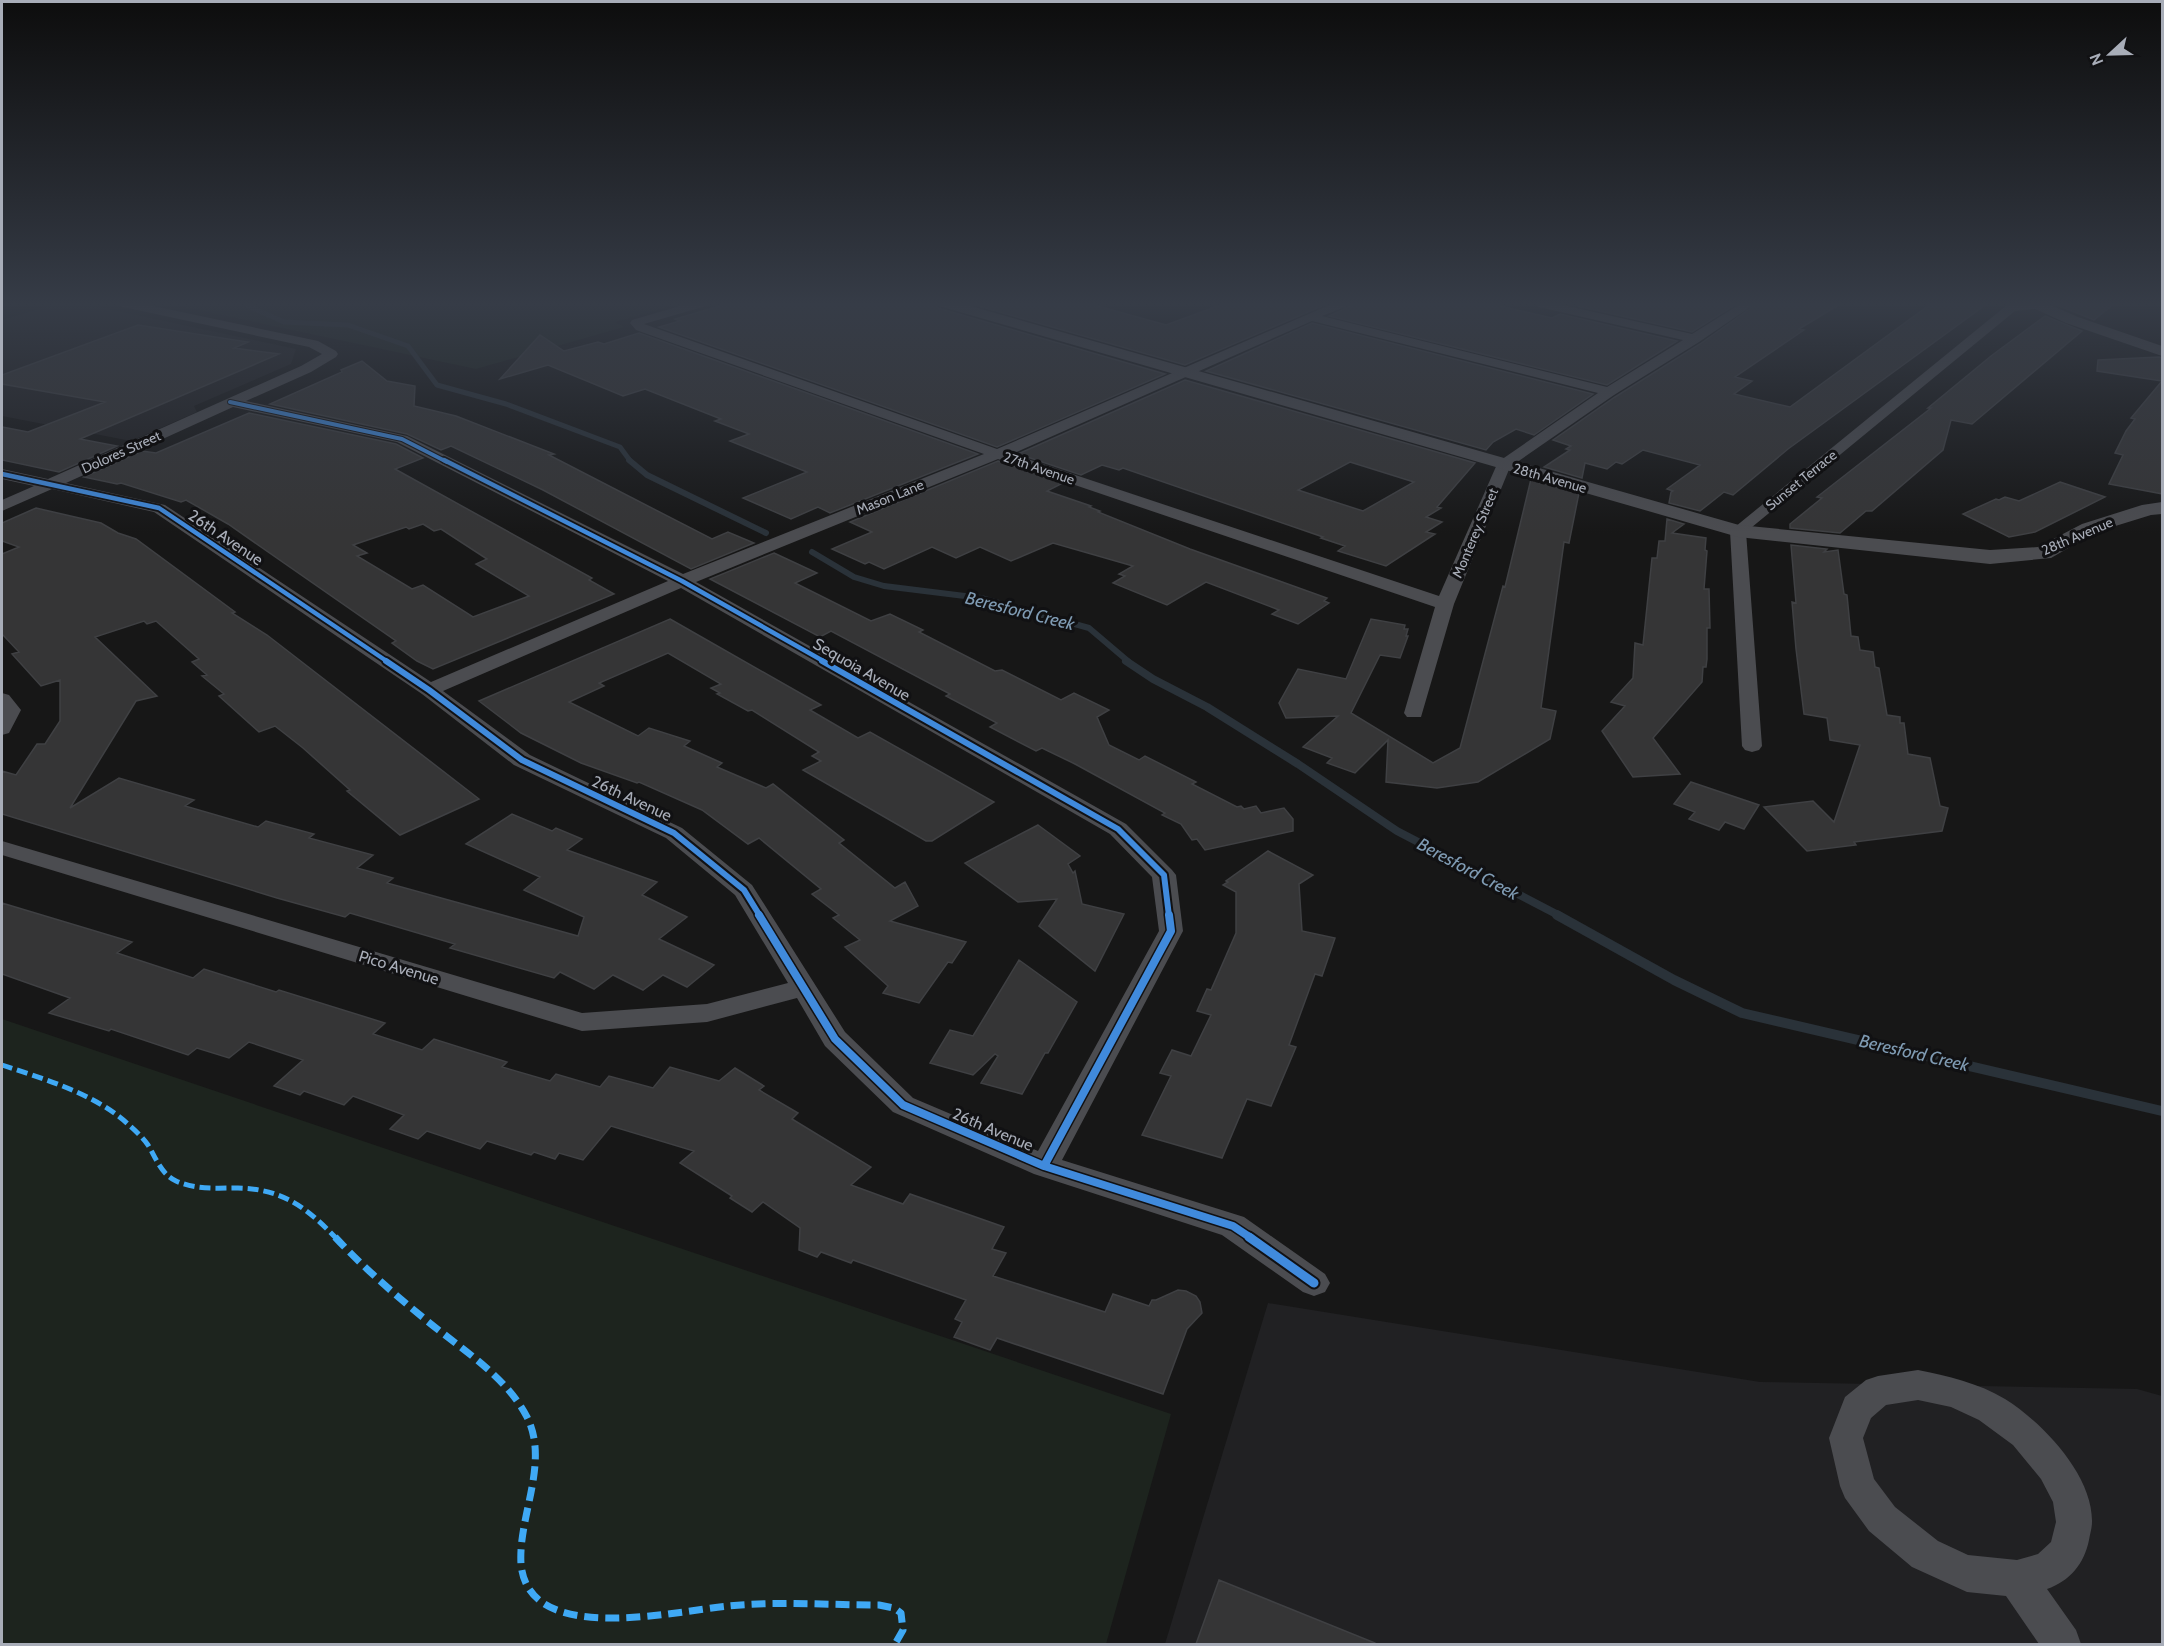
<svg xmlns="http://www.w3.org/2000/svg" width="2164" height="1646" font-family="Cabin,sans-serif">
<rect width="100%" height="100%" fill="#171717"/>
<path fill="#212123" d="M59,303H80L296,349L291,364L194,406L197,412L131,441L2,416V320Z
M1268,1303L1760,1382L2137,1389L2162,1396V1644H1165Z"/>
<path fill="#1d241e" d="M165,303H683L615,322L624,327L476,369Z
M2,1019L1171,1414L1106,1644H2Z"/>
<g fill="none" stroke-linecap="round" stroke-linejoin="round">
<path stroke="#2a3239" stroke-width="5" d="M246,305L284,322L348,325L408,346L437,385L506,404L620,447L631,462"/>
<path stroke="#2a3239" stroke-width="6" d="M629,460L647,475L766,533
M812,552L854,577L884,586L981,598L1089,628L1129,662"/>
<path stroke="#2a3239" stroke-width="8" d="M1126,661L1153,679L1207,707L1298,764L1397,831L1560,916"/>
<path stroke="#2a3239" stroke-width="10" d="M1557,915L1674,980L1742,1013L2162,1111"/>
</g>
<path fill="#353536" stroke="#3f4043" stroke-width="1.5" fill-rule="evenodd" d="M730,303H934L938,308L1165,374L997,447L659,327L680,321L675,319Z
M968,303H1087L1166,325L1226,303H1329L1185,365Z
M1357,303H1487L1552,318L1560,314L1677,341L1607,385L1329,316Z
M1583,303H1738L1692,332L1577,306Z
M1758,303H1842L1799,329L1804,330L1735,377L1752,381L1734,394L1790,407L1932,303H1988L1788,449L1733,495L1724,492L1700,511L1669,503L1671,492L1673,491L1667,489L1700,465L1643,450L1622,464L1616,462L1607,469L1585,463L1582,478L1544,467L1570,450L1566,449L1571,446L1553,440L1615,397L1700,344Z
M2060,303H2115L2094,320L2057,305Z
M2045,316L2082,331L1972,424L1951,420L1943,450L1872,511H1866L1840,533L1790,528V524L1822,498L1817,497L1931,408H1928L1991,356Z
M1312,323L1593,394L1534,435L1516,429L1493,442L1486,450L1206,371Z
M138,325L248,342L234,348L279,354L80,439L117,446L59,472L2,460V427L28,432L105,402L2,384V375Z
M639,333L978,454L830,513L818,507L791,519L743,498L807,472L730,441L749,434L715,421L721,419L645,389L623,396L548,365L500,379L540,335L564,351L598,342L604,344Z
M2159,357L2163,358V494L2109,484L2123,455L2115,453L2126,431L2135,419L2131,418L2162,381L2097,371L2098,360Z
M362,361L387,381L415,386L414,406L456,416L554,454L549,455L712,539L728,532L754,543L691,569L543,490L451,446L441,450L407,434L270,404L342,372L341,370Z
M1185,380L1475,463L1437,507L1441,508L1426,517L1442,522L1426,532L1435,534L1386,566L1338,551L1345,546L1321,538L1323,537L1123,468L1119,470L1102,465L1081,475L1018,454ZM1350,462L1414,482L1363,511L1298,490Z
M249,413L396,444L423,458L395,469L592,578L589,580L614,594L433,669L417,661L392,643L396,641L228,524L186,500L181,502L121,483L117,484L84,477L142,451L156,453ZM423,524L434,531L441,529L487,559L476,564L529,596L473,617L423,585L412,589L357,556L367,553L353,545L406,527L409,529Z
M998,461L1063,483L1047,491L1091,506L1089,507L1100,511L1098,512L1190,549L1327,598L1324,601L1329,603L1298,624L1272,614L1279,610L1206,582L1167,605L1113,583L1125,576L1119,574L1133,566L1053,543L1011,561L980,547L956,558L932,547L884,569L869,562L865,564L832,549L872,532L850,522Z
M1531,479L1579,493L1569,543L1564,542L1541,708L1556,711L1550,739L1478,782L1437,788L1386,782L1388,740L1355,773L1327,763L1332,758L1303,747L1338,716L1286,718L1279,703L1298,669L1346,679L1371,619L1405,625L1404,629H1408L1406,636H1408L1400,658L1380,655L1351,713L1433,763L1460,748L1503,586L1505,587Z
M2060,482L2105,497L2035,532L2009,537L1963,514L1996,499L1999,500L2005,497L2019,501Z
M36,508L101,523L118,533L136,539L235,612L232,613L267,635L479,799L400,835L347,791L350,790L303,748L275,726L259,732L219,696L224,694L202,676L207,675L192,662L199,659L156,621L147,624L144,621L95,637L157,696L136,701L70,808L119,778L194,800L185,806L258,827L266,821L314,834L309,838L373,855L357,868L393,878L387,883L578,936L584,917L524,890L540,877L466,844L512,814L552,831L556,828L582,839L567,850L657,882L642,895L687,917L659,939L714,965L687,987L663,975L643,990L613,975L594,989L560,972L554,978L450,948L455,944L350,913L345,917L277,898L2,814V771L16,775L37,744H45L60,721V680L41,686L12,654L19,652L2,634V554L19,547L2,541V523Z
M1667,519L1684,524L1672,533L1706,538L1705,550L1707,551L1704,589H1709L1710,628H1707V659L1706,667H1703L1702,682L1653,738L1680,774L1633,777L1602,731L1625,706L1611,702L1633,678L1635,643L1643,645L1652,558H1657L1659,541H1665Z
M1791,545L1827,549L1824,552L1838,550L1844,594L1847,595L1851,636L1858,637L1860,650L1873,652L1875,667L1879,668L1887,715L1900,717V723H1904L1908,754L1930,758L1940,806L1948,808L1942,831L1854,842L1856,845L1807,851L1764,807L1813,801L1834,822L1860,745L1830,740L1827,718L1804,714L1796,649L1792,602L1796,603Z
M774,553L817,573L795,583L871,621L890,614L923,630L919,632L995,671L1002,670L1061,700L1074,693L1109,710L1097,717L1109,745L1139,760L1145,756L1196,782L1192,784L1237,807L1241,806L1244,809L1256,806L1261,813L1284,808L1293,819V831L1205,850L1197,839L1192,840L1181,824L1162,815L1165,813L1075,764L1042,748L1036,751L990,727L997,723L946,696L950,694L831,631L820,637L710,579Z
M670,619L821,705L810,710L858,738L870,732L994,802L932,841H926L803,770L821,761L812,756L819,752L752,710L748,711L717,694L720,693L711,688L721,684L668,653L599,683L604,686L569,702L638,736L649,728L690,741L684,746L722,763L717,767L766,788L773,784L844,840L839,843L895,888L905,882L918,906L890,921L966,942L952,963L948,962L919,1003L883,993L888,986L845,947L860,940L833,918L839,915L812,894L821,889L759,838L748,844L702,810L639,782L637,783L581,763L521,733L479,701Z
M1691,782L1759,805L1744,829L1725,822L1719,830L1689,819L1695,812L1674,804Z
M1038,825L1080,856L1068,864L1073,873L1075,871L1082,904L1124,914L1095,971L1039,926L1057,899L1018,902L965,863Z
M1268,851L1313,875L1299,884L1302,931L1335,938L1322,976L1315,974L1289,1045L1296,1047L1271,1106L1247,1099L1222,1158L1142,1135L1171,1076L1160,1073L1172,1050L1191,1056L1211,1015L1197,1011L1207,989L1211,990L1236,933V892L1223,885L1228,882L1226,881Z
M2,903L132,942L117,953L193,978L204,969L276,992L279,990L385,1023L373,1034L422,1050L434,1039L507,1062L502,1067L550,1081L556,1074L600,1087L609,1076L653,1088L670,1067L719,1081L735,1068L764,1086L759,1090L798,1113L792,1119L871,1167L851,1185L903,1204L910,1194L1004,1227L992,1249L1006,1253L993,1276L1105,1312L1113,1294L1149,1306L1152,1300H1156L1178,1290L1186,1291L1196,1296L1200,1302L1202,1313L1187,1329L1163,1394L997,1338L990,1350L954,1337L962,1322L955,1319L966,1300L853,1260L851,1263L821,1252L817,1257L799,1250L800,1228L763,1202L752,1212L730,1198L732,1196L680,1163L694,1151L611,1126L583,1160L559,1153L555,1159L534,1152L531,1155L487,1141L480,1149L427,1131L418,1139L390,1129L404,1115L353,1096L344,1105L304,1091L300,1095L274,1086L303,1060L249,1042L229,1058L197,1048L188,1055L111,1029L109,1031L49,1013L70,998L2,974Z
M1019,960L1077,1002L1048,1053H1045L1022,1094L981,1083L998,1056L995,1054L973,1075L930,1063L950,1030L973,1036Z
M1219,1580L1375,1643V1644H1196Z"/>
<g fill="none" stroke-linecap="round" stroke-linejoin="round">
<path fill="#4b4c50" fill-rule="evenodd" d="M117,303H139L318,341L336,351L338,354L336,357L311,372L246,401L407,436L683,574L984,454L636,330L630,323L632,320L690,303H708L706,306L644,324L997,449L1334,303H1355L1322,316L1607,387L1683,340L1539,307L1533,303H1554L1692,334L1742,303H1756L1699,342L1614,395L1510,467L1454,604L1421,717H1407L1404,713L1435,607L998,459L696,582L1126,824L1172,870L1176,875L1183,931L1062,1160L1244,1217L1325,1274L1330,1283L1325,1292L1314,1296L1303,1292L1222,1235L1034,1174L893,1112L825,1046L797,998L707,1022L582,1031L2,855V841L582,1013L707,1004L788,983L735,895L666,838L514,765L422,694L154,512L52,489L2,511V500L34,486L2,479V469L48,479L301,366L322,354L309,347L123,307ZM1312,321L1598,393L1498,462L1439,596L1012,454ZM233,407L397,442L668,581L431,682L165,505L66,483ZM681,588L1110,834L1152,877L1159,931L1038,1151L913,1098L845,1032L752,885L682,828L530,755L443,691Z
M2023,303H2040L2041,305L2035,309L2015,311L1746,532L1762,746L1759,750L1752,752L1745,750L1742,746L1730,531L2007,305Z
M2,693L9,695L21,710L9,733L2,735Z
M1918,1370C1947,1376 1979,1383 2005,1399C2042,1422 2093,1475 2092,1522C2092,1528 2090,1534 2089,1540C2084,1564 2070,1581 2047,1589L2076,1630L2081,1644H2039L2006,1596L1967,1592L1912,1567L1869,1531L1845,1498L1840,1486L1829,1438L1845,1397L1866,1380L1878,1376ZM1918,1400L1951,1407L1979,1420L2013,1445L2041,1479L2053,1502L2056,1522L2051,1542L2038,1554L2017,1560L1968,1555L1938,1541L1895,1507L1874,1479L1863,1438L1871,1418L1886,1405Z"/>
<path fill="#4b4c50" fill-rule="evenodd" d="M936,303H960L1739,525L1990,550L2038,547L2082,524L2142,505L2162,502V514L2151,515L2096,532L2051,558L1990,564L1738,537L939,306Z
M2027,303H2046L2078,317L2162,346V356L2066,323L2029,306Z"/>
<path stroke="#3fa9f5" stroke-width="5" stroke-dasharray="11 5" stroke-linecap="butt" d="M2,1065C44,1079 96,1094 129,1125C136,1131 143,1138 148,1145C156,1158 161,1174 176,1181C196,1190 217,1188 238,1188C283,1189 307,1208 336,1238"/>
<path stroke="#3fa9f5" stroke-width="7" stroke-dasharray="14 7" stroke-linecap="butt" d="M335,1237C363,1267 394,1294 426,1320C460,1348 506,1376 527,1417C550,1463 518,1516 521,1564C528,1646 669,1612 729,1606C779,1601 829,1605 879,1605L894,1608L901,1613L903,1630L895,1644"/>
<defs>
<path id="cycleway-far4" d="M230,402L402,439L447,462"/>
<path id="cycleway-far3" d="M444,460L682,581L825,662
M2,474L159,508L388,662"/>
<path id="cycleway-far2" d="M386,661L429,690L522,760L674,833L744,890L760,916
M822,661L1118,829L1164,875L1169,916"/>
<path id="cycleway-far1" d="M759,915L835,1039L903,1105L1044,1166L1233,1226L1251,1238
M1044,1166L1171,931L1169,915"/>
<path id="cycleway" d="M1249,1237L1314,1283"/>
</defs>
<use href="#cycleway-far4" stroke="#111113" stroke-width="6"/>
<use href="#cycleway-far3" stroke="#111113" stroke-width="8"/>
<use href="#cycleway-far2" stroke="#111113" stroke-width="10"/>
<use href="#cycleway-far1" stroke="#111113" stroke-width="11"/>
<use href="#cycleway" stroke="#111113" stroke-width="13"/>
<use href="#cycleway-far4" stroke="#408adc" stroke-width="4"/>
<use href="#cycleway-far3" stroke="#408adc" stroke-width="4.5"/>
<use href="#cycleway-far2" stroke="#408adc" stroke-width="6"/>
<use href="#cycleway-far1" stroke="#408adc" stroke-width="8"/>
<use href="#cycleway" stroke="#408adc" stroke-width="9"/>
</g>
<linearGradient id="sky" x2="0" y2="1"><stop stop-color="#0d0d0d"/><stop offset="0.57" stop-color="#363c47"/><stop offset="1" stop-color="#363c47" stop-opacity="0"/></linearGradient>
<rect width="2164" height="533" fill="url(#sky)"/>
<g text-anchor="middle" stroke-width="6" stroke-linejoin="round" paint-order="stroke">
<g font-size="14" fill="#a8adb8" stroke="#111113">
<text transform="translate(121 452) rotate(-24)" y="5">Dolores Street</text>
<text transform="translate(1039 468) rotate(19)" y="5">27th Avenue</text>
<text transform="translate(1550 478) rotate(16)" y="5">28th Avenue</text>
<text transform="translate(1801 480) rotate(-39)" y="5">Sunset Terrace</text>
<text transform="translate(890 497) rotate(-22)" y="5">Mason Lane</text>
<text transform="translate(1475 533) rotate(-67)" y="5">Monterey Street</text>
<text transform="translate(2077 536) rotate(-23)" y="5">28th Avenue</text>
</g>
<g font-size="16" fill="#a8adb8" stroke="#111113">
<text transform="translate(226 537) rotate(34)" y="6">26th Avenue</text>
<text transform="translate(862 669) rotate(30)" y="6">Sequoia Avenue</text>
<text transform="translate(632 798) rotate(25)" y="6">26th Avenue</text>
<text transform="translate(399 967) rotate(17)" y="6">Pico Avenue</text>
<text transform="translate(993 1129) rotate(23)" y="6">26th Avenue</text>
</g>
<g font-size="18" font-style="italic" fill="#7f9bb3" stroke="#111113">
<text transform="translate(1020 611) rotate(14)" y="6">Beresford Creek</text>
<text transform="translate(1468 869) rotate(28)" y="6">Beresford Creek</text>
<text transform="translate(1914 1053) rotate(13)" y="6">Beresford Creek</text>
</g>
</g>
<rect width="2164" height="1646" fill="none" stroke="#a8adb8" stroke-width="6"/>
<g transform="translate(2110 54) rotate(248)" stroke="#111113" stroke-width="4.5" paint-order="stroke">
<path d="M0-4.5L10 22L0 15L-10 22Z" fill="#a8adb8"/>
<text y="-9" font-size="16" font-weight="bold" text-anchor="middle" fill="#a8adb8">N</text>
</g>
</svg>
